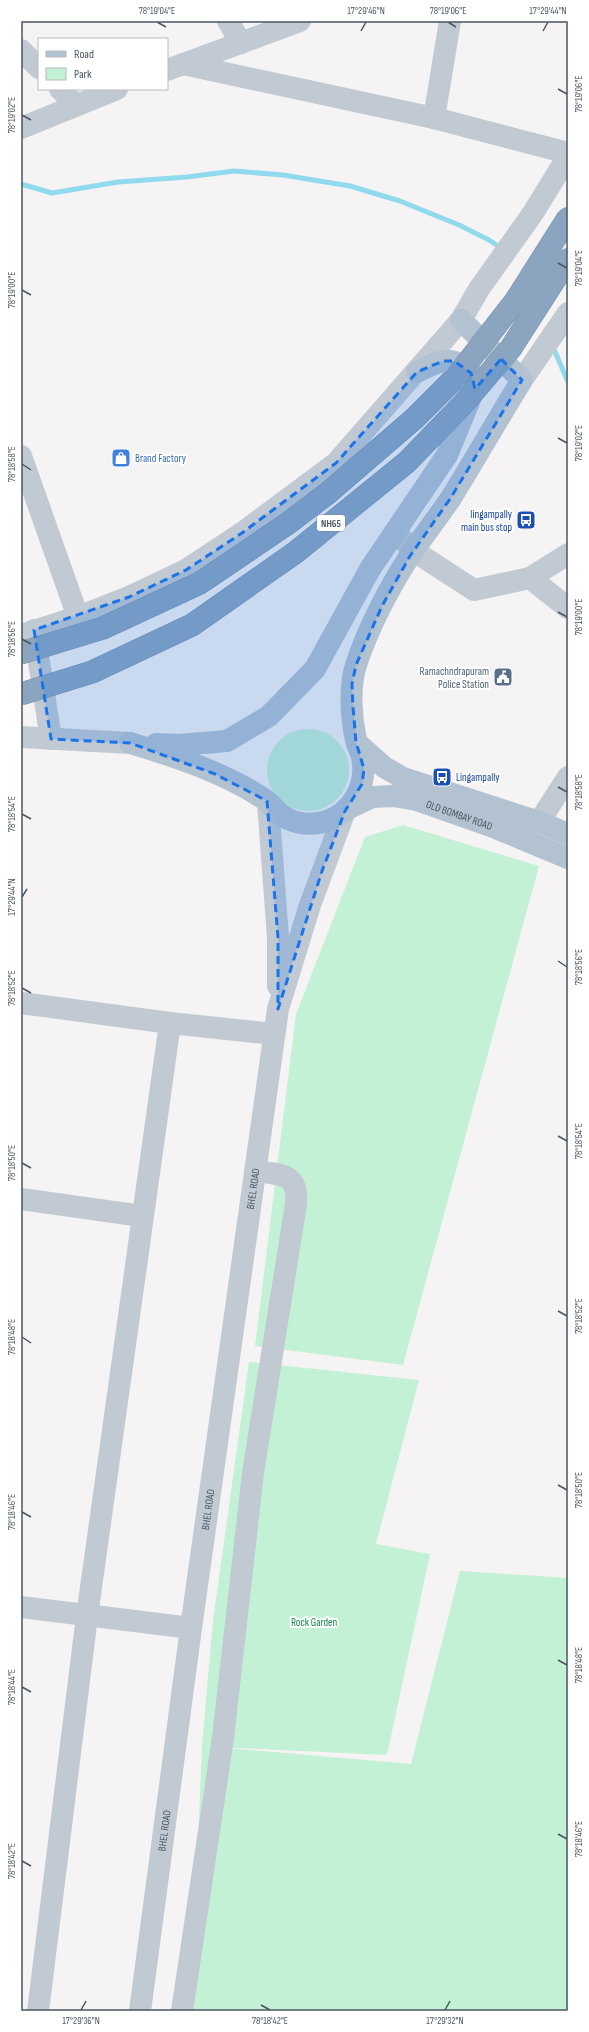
<svg xmlns="http://www.w3.org/2000/svg" width="589" height="2032" font-family="'Sofia Sans Condensed',sans-serif">
<rect width="100%" height="100%" fill="#f5f3f3"/>
<path fill="#c3f1d5" d="M267 770a41 41 0 1 1 82 0a41 41 0 1 1-82 0Z
M403,825L539,866L403,1365L255,1346L296,1014L365,837Z
M249,1362L419,1380L376,1544L430,1554L387,1755L217,1747L411,1764L460,1571L568,1578V2011H191L202,1745L213,1621Z"/>
<g fill="none" stroke-linecap="round" stroke-linejoin="round">
<path stroke="#90daee" stroke-width="5" d="M21,184L52,193L118,182L187,177L234,171L283,175L350,186L400,201L459,225L489,240L501,248
M553,347L568,382"/>
<defs>
<path id="highway" d="M415,418L457,376"/>
</defs>
<use href="#highway" stroke="#7690ad" stroke-width="23"/>
<g stroke="#c1cad2" stroke-width="22">
<path d="M228,21L241,43"/>
<path d="M21,50L39,68"/>
<path d="M183,64L434,118L568,153"/>
<path d="M167,70L300,21"/>
<path d="M60,89L76,105"/>
<path d="M434,118L450,21"/>
<path d="M21,128L117,89"/>
<path d="M522,380L568,313"/>
<path d="M21,456L78,617"/>
<path d="M395,532L414,551L474,590L530,578L568,554"/>
<path d="M530,578L568,608"/>
<path d="M34,630L51,739"/>
<path d="M21,635L78,617L129,597L186,570L242,533L336,463L461,320L479,289L533,213L568,156"/>
<path d="M21,737L130,743"/>
<path d="M268,803L278,938V986"/>
<path d="M539,822L568,777"/>
<path d="M21,1003L170,1023L87,1616L38,2011"/>
<path d="M170,1023L274,1034"/>
<path d="M21,1199L142,1216"/>
<path d="M21,1607L191,1628"/>
<path id="s1" d="M140,2011L191,1628L278,1009L310,905L345,811"/>
<path d="M182,2011L223,1738L253,1473L296,1204C299,1172 280,1175 255,1171"/>
</g>
<g stroke="#b3c2d1" stroke-width="22">
<path d="M130,743C174,756 225,773 264,799C273,805 277,814 288,819C299,824 312,825 324,822C352,814 368,785 362,757C361,751 357,746 356,740C351,717 349,687 356,665C368,628 390,586 411,554C424,535 438,517 451,498C475,459 498,419 522,380L461,320"/>
<path d="M357,743L384,767L403,778L539,822L568,834"/>
<path d="M156,744L179,745L227,741L269,716L315,669L370,569L447,455L473,392L471,373C452,353 439,361 417,372"/>
<path id="s2" d="M347,809L372,797L393,796L417,800L491,826L568,858"/>
</g>
<use href="#highway" stroke="#8ba5c1" stroke-width="22"/>
<defs>
<path id="highway-bridge" d="M457,376L516,300L568,218
M21,653L103,628L200,583L287,524L328,493L415,418
M21,694L92,672L192,625L296,552L407,462L464,403L511,348L568,259"/>
</defs>
<use href="#highway-bridge" stroke="#7690ad" stroke-width="23" stroke-linecap="butt"/>
<use href="#highway-bridge" stroke="#8ba5c1" stroke-width="22"/>
</g>
<path fill="#1a73e8" fill-opacity="0.2" stroke="#1a73e8" stroke-width="3" stroke-dasharray="8 5" stroke-linejoin="round" d="M501,359L522,380L450,499L410,556L382,606L356,665L352,684L353,707L356,742L364,769L362,784L345,811L322,871L278,1009V938L267,801L215,774L130,743L51,739L34,630L129,597L186,570L242,533L336,463L417,372L443,361H454L471,373L475,389Z"/>
<path fill="none" stroke="#4a5661" stroke-width="1.5" d="M157,22L166,27M448,22L456,27M361,31L366,22M543,31L548,22M558,89L567,94M22,115L31,120M558,263L567,268M22,290L31,295M558,438L567,443M22,464L31,470M558,612L567,617M22,639L31,644M558,787L567,792M22,814L31,819M22,897L27,889M558,961L567,967M22,988L31,993M558,1136L567,1141M22,1163L31,1168M558,1311L567,1316M22,1337L31,1343M558,1485L567,1490M22,1512L31,1517M558,1660L567,1665M22,1687L31,1692M558,1834L567,1839M22,1861L31,1866M261,2005L270,2010M81,2010L86,2001M445,2010L450,2001"/>
<defs>
<symbol id="shop-square" viewBox="-11 -11 22 22"><rect x="-9" y="-9" width="18" height="18" rx="4" fill="#3f7fe0" stroke="#fff"/><path d="M-5-2.5h2.3a2.7 3.5 0 0 1 5.4 0H5L5.5 6h-11ZM-1.5-2.5h3a1.5 2.3 0 0 0-3 0Z" fill="#fff"/></symbol>
<symbol id="bus-square" viewBox="-11 -11 22 22"><rect x="-9" y="-9" width="18" height="18" rx="4" fill="#1a4fb4" stroke="#fff"/><path d="M-5-6H5V4H4V6H2V4H-2V6H-4V4H-5ZM-3.5-4V0h7V-4ZM-3.5 1.2v1.5H-2V1.2ZM2 1.2v1.5H3.5V1.2Z" fill="#fff"/></symbol>
<symbol id="civic-square" viewBox="-11 -11 22 22"><rect x="-9" y="-9" width="18" height="18" rx="4" fill="#5c6f8a" stroke="#fff"/><path d="M-.6-6.5H3V-4.5H.6V-3L4-1V1h2V6H-6V1h2V-1L-.6-3ZM-1.2 2.5V6h2.4V2.5Z" fill="#fff"/></symbol>
</defs>
<g fill-rule="evenodd">
<use href="#shop-square" x="110" y="447" width="22" height="22"/>
<use href="#bus-square" x="515" y="509" width="22" height="22"/>
<use href="#civic-square" x="492" y="666" width="22" height="22"/>
<use href="#bus-square" x="431" y="766" width="22" height="22"/>
</g>
<g text-anchor="middle" stroke-width="4" stroke-linejoin="round" paint-order="stroke">
<rect fill="#fff" stroke="#808990" stroke-width="1" x="317" y="515" width="28" height="16" rx="3"/>
<g font-size="10" font-weight="bold" fill="#4a5661">
<text x="331" y="527">NH65</text>
</g>
<g font-size="11" fill="#366cbe" stroke="#fff" text-anchor="start">
<text x="135" y="462">Brand Factory</text>
</g>
<g font-size="11" fill="#164399" stroke="#fff" text-anchor="end">
<text x="512" y="518">lingampally<tspan x="512" dy="13">main bus stop</tspan></text>
<text x="456" y="781" text-anchor="start">Lingampally</text>
</g>
<g font-size="11" fill="#4e5e75" stroke="#fff" text-anchor="end">
<text x="489" y="675">Ramachndrapuram<tspan x="489" dy="13">Police Station</tspan></text>
</g>
<g font-size="11" fill="#4a5661" stroke="#fff">
<text dy="4" stroke="none"><textPath href="#s2" startOffset="118">OLD BOMBAY ROAD</textPath></text>
<text dy="4" stroke="none"><textPath href="#s1" startOffset="830">BHEL ROAD</textPath></text>
<text dy="4" stroke="none"><textPath href="#s1" startOffset="506">BHEL ROAD</textPath></text>
<text dy="4" stroke="none"><textPath href="#s1" startOffset="182">BHEL ROAD</textPath></text>
</g>
<g font-size="11" fill="#17864f" stroke="#fff">
<text x="314" y="1626">Rock Garden</text>
</g>
</g>
<rect width="589" height="2032" fill="none" stroke="#ffffff" stroke-width="44"/>
<rect x="38" y="38" width="130" height="52" fill="#ffffff" stroke="#b7bbc0"/>
<rect x="46" y="51" width="20" height="6" fill="#b3c2d1" stroke="#b7bbc0"/>
<text x="74" y="58" font-size="12" fill="#4a5661">Road</text>
<rect x="46" y="68" width="20" height="12" fill="#c3f1d5" stroke="#b7bbc0"/>
<text x="74" y="78" font-size="12" fill="#4a5661">Park</text>
<rect x="22" y="22" width="545" height="1988" fill="none" stroke="#4a5661" stroke-width="1.5"/>
<g font-size="10" text-anchor="middle" fill="#4a5661">
<text x="157" y="14">78°19'04"E</text>
<text x="366" y="14">17°29'46"N</text>
<text x="448" y="14">78°19'06"E</text>
<text x="548" y="14">17°29'44"N</text>
<text transform="translate(578 94) rotate(-90)" y="4">78°19'06"E</text>
<text transform="translate(11 115) rotate(-90)" y="4">78°19'02"E</text>
<text transform="translate(578 268) rotate(-90)" y="4">78°19'04"E</text>
<text transform="translate(11 290) rotate(-90)" y="4">78°19'00"E</text>
<text transform="translate(578 443) rotate(-90)" y="4">78°19'02"E</text>
<text transform="translate(11 464) rotate(-90)" y="4">78°18'58"E</text>
<text transform="translate(578 617) rotate(-90)" y="4">78°19'00"E</text>
<text transform="translate(11 639) rotate(-90)" y="4">78°18'56"E</text>
<text transform="translate(578 792) rotate(-90)" y="4">78°18'58"E</text>
<text transform="translate(11 814) rotate(-90)" y="4">78°18'54"E</text>
<text transform="translate(11 897) rotate(-90)" y="4">17°29'44"N</text>
<text transform="translate(578 967) rotate(-90)" y="4">78°18'56"E</text>
<text transform="translate(11 988) rotate(-90)" y="4">78°18'52"E</text>
<text transform="translate(578 1141) rotate(-90)" y="4">78°18'54"E</text>
<text transform="translate(11 1163) rotate(-90)" y="4">78°18'50"E</text>
<text transform="translate(578 1316) rotate(-90)" y="4">78°18'52"E</text>
<text transform="translate(11 1337) rotate(-90)" y="4">78°18'48"E</text>
<text transform="translate(578 1490) rotate(-90)" y="4">78°18'50"E</text>
<text transform="translate(11 1512) rotate(-90)" y="4">78°18'46"E</text>
<text transform="translate(578 1665) rotate(-90)" y="4">78°18'48"E</text>
<text transform="translate(11 1687) rotate(-90)" y="4">78°18'44"E</text>
<text transform="translate(578 1839) rotate(-90)" y="4">78°18'46"E</text>
<text transform="translate(11 1861) rotate(-90)" y="4">78°18'42"E</text>
<text x="81" y="2024">17°29'36"N</text>
<text x="270" y="2024">78°18'42"E</text>
<text x="445" y="2024">17°29'32"N</text>
</g>
</svg>
